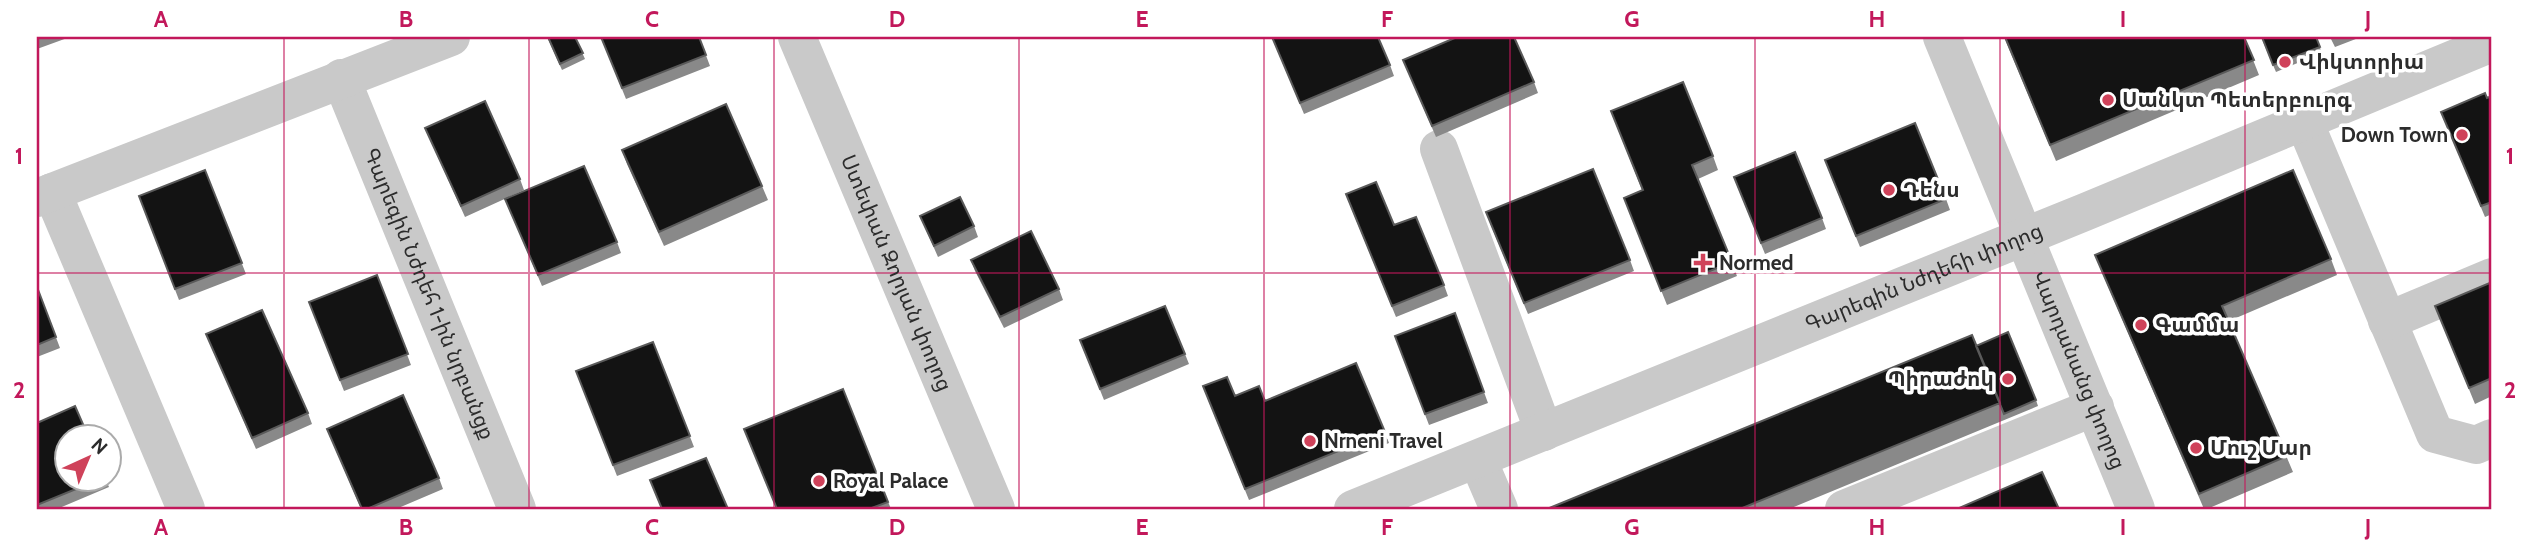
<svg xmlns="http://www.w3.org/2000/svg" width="2529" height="546" font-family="Cabin,'Noto Sans Armenian',sans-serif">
<rect width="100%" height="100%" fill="#fff"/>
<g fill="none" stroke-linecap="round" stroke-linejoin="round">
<g stroke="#c9c9c9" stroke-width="38">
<path id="s1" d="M797,37L996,509"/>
<path id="s2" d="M1942,37L2136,509"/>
<path id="s3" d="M341,78L517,509"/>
<path d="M2304,121L2435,434L2476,445L2492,438"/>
<path d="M1439,149L1544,432"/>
<path d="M52,192L186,509"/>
<path d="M37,198L451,37"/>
<path d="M2387,321L2492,277"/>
<path d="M1478,460L1499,509"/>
<path id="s4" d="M1353,509L2085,212L2492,43"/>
<path d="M1844,509L2095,407"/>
</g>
</g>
<path fill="#898989" d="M37,37H70L37,49Z
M547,37H575L585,59L562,70Z
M601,37H699L710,66L626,99Z
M1272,37L1390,65L1394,76L1304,114Z
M2004,37H2244L2259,75L2056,161Z
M2261,37H2316L2322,53L2276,72Z
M2330,37H2361L2335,47Z
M1403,60L1534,82L1538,93L1436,137Z
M2492,96V214L2485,217L2441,112Z
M1611,111L1713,156L1718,170L1698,179L1737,276L1667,305L1624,198L1642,190Z
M425,128L520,179L524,190L465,217Z
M622,150L762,186L768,200L664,246L627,164Z
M205,170L246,274L179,300L139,196Z
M1829,171L1946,199L1950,210L1860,247Z
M1734,177L1822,218L1826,229L1765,254Z
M505,199L617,242L621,253L542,286Z
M1350,205L1444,285L1448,296L1396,317Z
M920,216L974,226L978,237L938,257Z
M1490,223L1630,260L1634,271L1528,314Z
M2095,255L2331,259L2337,275L2229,321L2293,472L2207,509H2204L2101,270Z
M971,260L1059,289L1063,300L1004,328L975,271Z
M377,275L411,365L344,391L309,302Z
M2492,282V396L2475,404L2435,306Z
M37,287L60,348L37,357Z
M1455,313L1488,403L1429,425L1395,336Z
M206,334L308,413L312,424L256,449Z
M1080,340L1185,354L1189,364L1104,400Z
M653,342L694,447L617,476L576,371Z
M1976,346L2036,400L2038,406L1789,509H1547Z
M843,389L891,509H776Z
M1235,396L1265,401L1385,432L1389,443L1249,500L1207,397Z
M37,423L66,480H106L109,487L57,509H37Z
M327,429L439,478L443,489L396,509H361Z"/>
<path fill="#131313" stroke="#5a5a5a" stroke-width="2" d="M548,37H575L583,53L560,64Z
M601,37H699L706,55L622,88Z
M1272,37H1378L1390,65L1300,103Z
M1457,37H1514L1534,82L1432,126L1403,60Z
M2005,37H2244L2254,60L2050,145Z
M2262,37H2316L2320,47L2273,65Z
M1683,82L1713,156L1692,165L1732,262L1661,291L1624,198L1643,190L1611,111Z
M2485,93L2487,98L2492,96V202L2481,206L2441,112Z
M485,101L520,179L461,206L425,128Z
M726,104L762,186L659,232L622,150Z
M1915,123L1946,199L1856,236L1825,160Z
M1795,152L1822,218L1761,243L1734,177Z
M584,166L617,242L538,275L505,199Z
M1593,169L1630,260L1524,303L1486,212Z
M205,170L242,263L175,289L139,196Z
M2293,170L2331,259L2222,306L2287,456L2199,494L2095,255Z
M1376,182L1394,225L1416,217L1444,285L1392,306L1346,194Z
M960,197L974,226L934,246L920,216Z
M1031,231L1059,289L1000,317L971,260Z
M377,275L408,354L340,380L309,302Z
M2492,282V378L2469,388L2435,306Z
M37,287L56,337L37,345Z
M1165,306L1185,354L1100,389L1080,340Z
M262,310L308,413L252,438L206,334Z
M1455,313L1484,392L1425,414L1395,336Z
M2008,332L2036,400L2004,414L1976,346Z
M1972,335L2000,403L1740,509H1547Z
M653,342L690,436L613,465L576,371Z
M1356,363L1385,432L1245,489L1203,386L1227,377L1235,396L1259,386L1265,401Z
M843,389L888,502L869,509H777L744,429Z
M403,395L439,478L367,509H362L327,429Z
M75,406L89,438H66V480H98L37,505V423Z
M706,458L728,509H662L650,480Z
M2042,472L2059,509H1960L1959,508Z"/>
<path fill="none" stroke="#c2185b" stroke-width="2" stroke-opacity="0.55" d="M284,37V509M529,37V509M774,37V509M1019,37V509M1264,37V509M1510,37V509M1755,37V509M2000,37V509M2245,37V509M37,273H2492"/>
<g fill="#cf425a" stroke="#fff" stroke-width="2.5">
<circle cx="2285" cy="62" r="7"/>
<circle cx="2108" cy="100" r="7"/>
<circle cx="2462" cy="135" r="7"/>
<circle cx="1889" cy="190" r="7"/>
<path d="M1699.5 252.5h7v7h7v7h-7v7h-7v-7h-7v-7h7z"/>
<circle cx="2141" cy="325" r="7"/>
<circle cx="2008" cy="379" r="7"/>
<circle cx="1310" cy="441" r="7"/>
<circle cx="2196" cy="448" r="7"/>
<circle cx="819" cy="481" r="7"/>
</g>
<g text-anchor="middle" stroke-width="7" stroke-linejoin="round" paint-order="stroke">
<g font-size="21" font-weight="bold" fill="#2c2c2c" stroke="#fff" text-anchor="start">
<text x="2299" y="69">Վիկտորիա</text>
<text x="2122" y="107">Սանկտ Պետերբուրգ</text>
<text x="2448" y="142" text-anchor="end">Down Town</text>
<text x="1903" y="197">Դենս</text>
<text x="1719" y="270">Normed</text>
<text x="2155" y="332">Գամմա</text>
<text x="1994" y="386" text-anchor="end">Պիրաժոկ</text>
<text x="1324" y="448">Nrneni Travel</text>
<text x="2210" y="455">Մուշ Մար</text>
<text x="833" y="488">Royal Palace</text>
</g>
<g font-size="21" fill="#2c2c2c" stroke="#fff">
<text dy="7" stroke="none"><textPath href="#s1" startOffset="256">Ստեփան Զորյան փողոց</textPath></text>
<text dy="7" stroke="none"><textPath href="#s4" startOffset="616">Գարեգին Նժդեհի փողոց</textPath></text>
<text dy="7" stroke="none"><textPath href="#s3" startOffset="233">Գարեգին Նժդեհ 1-ին նրբանցք</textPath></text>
<text dy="7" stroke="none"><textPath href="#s2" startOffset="360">Վարդանանց փողոց</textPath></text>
</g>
</g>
<rect width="2529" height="546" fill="none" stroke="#ffffff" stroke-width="77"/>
<g transform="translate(88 458) rotate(44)"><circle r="33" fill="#ffffff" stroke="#ababab" stroke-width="2"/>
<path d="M0-5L12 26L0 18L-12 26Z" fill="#cf425a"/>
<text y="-10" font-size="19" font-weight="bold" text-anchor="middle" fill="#2c2c2c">N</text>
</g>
<rect x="38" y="38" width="2452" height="470" fill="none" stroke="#c2185b" stroke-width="2.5"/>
<g font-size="23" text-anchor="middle" font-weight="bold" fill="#c2185b">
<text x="161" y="27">A</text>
<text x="406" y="27">B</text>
<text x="652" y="27">C</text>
<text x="897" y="27">D</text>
<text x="1142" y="27">E</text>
<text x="1387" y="27">F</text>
<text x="1632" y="27">G</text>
<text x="1877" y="27">H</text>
<text x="2123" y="27">I</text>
<text x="2368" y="27">J</text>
<text x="19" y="164">1</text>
<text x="2510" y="164">1</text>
<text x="19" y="398">2</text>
<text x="2510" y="398">2</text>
<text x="161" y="535">A</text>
<text x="406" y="535">B</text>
<text x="652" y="535">C</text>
<text x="897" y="535">D</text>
<text x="1142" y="535">E</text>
<text x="1387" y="535">F</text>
<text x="1632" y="535">G</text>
<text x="1877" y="535">H</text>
<text x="2123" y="535">I</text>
<text x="2368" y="535">J</text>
</g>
</svg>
